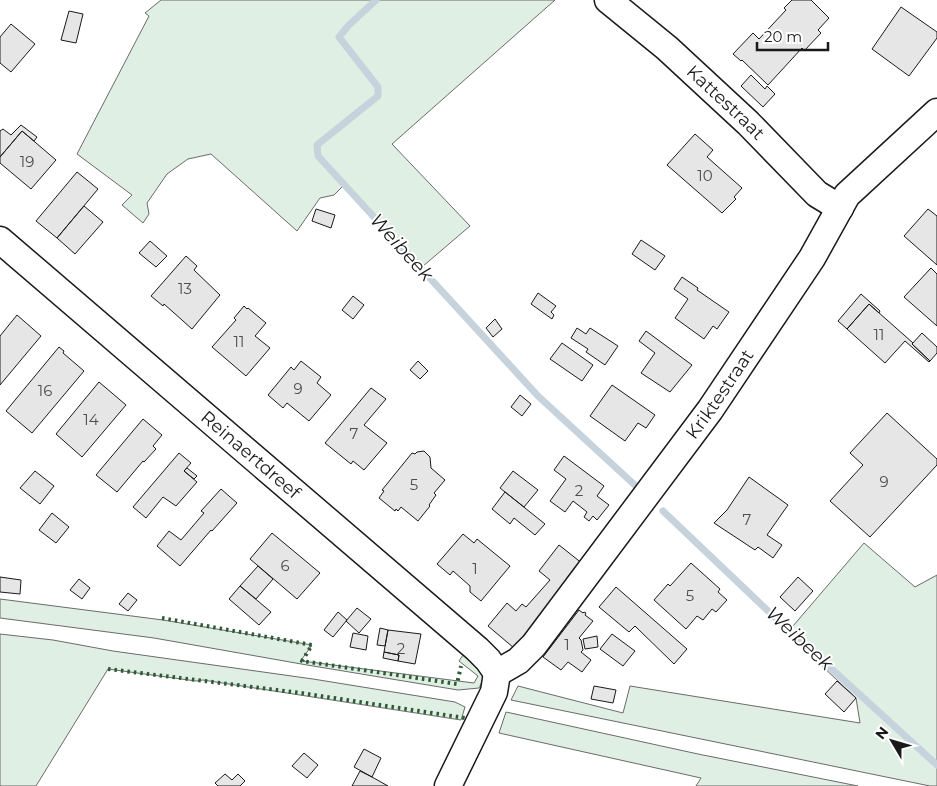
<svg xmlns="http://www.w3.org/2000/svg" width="937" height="786" font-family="Montserrat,sans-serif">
<rect width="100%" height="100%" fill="#fff"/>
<path fill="#e0efe3" stroke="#6a6a6a" d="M161,0H555L392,144L470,226L422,267L344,185L334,195L320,198L297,231L211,154L188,159L167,174L147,203L149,214L143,223L122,205L132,195L77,154L149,16L145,13Z
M864,543L915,587L937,575V786H930L511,700L518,686L623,713L630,686L860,723L856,698L787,633Z
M0,599L163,620L312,645L302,659V661L474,683L478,676L459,661L463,655L482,671L483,680L479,688L458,690L307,665L154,638L0,618Z
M0,634L53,640L113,651L313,679L455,702L465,707L461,720L203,680L196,681L108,669L36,786H0Z
M506,712L698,754L858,786H696L701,778L499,733Z"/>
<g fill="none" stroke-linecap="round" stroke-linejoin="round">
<path stroke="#c6d2dc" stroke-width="7" d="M376,0L348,26L339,37L378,87V96L317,145L318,156L538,396L638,488
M663,511L767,610L937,765"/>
</g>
<path fill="#e6e6e6" stroke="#1a1a1a" d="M792,0H811L829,18L818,30L821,33L804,51L802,48L768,85L742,60L741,61L733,54L753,33L759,39L786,10L784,8Z
M901,7L937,32V38L909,76L872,49Z
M69,11L83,14L76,43L61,40Z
M11,24L35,44L11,72L0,63V37Z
M751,75L765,89L767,86L775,94L763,107L741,86Z
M21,125L37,137L34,141L22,131L0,157V131L3,129L11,135Z
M22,131L56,160L31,189L0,163V157Z
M695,134L713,150L707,157L742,188L734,197L736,199L722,213L667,165Z
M77,172L98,189L57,238L36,221Z
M84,206L103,222L75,254L57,238Z
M316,209L335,215L331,228L312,221Z
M928,209L937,216V265L904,236Z
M641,240L665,256L655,270L632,254Z
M150,241L167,256L156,267L139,253Z
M186,256L197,266L194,270L220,295L192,329L164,304L163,306L151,296Z
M931,268L937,274V326L904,297Z
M682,277L698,288L697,290L729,312L717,329L713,326L704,339L675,318L688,299L674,289Z
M538,293L556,306L551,312L554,315L552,319L531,304Z
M861,294L880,311L879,313L869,304L847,329L838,321Z
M353,296L364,305L353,319L342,310Z
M869,304L913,343L912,344L930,361L929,362L905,341L885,363L847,329Z
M244,306L247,309L248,308L266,323L255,336L270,348L246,376L212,347L236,320L234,318Z
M17,315L41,336L0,385V336Z
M495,319L502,329L493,337L486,328Z
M577,328L586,334L590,328L618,346L605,365L586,352L588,349L571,338Z
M646,331L692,365L670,392L641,373L655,353L639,341Z
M922,333L937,347V353L930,361L912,344Z
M562,343L593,365L582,381L550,359Z
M59,347L64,351L63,353L84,371L32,433L6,411Z
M301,361L321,377L317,383L331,395L309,421L287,403L283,408L268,395L291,367L294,370Z
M418,361L428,371L420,379L410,370Z
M99,382L126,405L82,457L56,434Z
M612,385L655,415L646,428L638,423L625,441L590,416Z
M371,388L386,399L364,425L387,443L364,470L353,461L351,464L325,443Z
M520,395L531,404L522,416L511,407Z
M887,413L937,459V465L870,537L830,501L863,465L850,453Z
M143,419L162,435L153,446L156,449L144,462L143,461L117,492L96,475Z
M424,451L430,457L431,468L445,480L434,493L436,495L429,505L430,506L418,521L401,507L398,511L396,509L395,511L379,498L384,491L382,490L412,453L415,454L417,452Z
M179,453L191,463L184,471L197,482L176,506L163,497L146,518L133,507Z
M564,456L604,486L597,496L609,505L597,520L593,516L589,521L584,517L587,512L573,501L565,512L550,501L566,479L554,470Z
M187,468L197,476L194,479L184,471Z
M35,471L54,486L40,504L20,488Z
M513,471L538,490L524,507L500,488Z
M749,477L788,505L767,535L782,545L773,558L758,547L755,550L714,523L727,510Z
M221,489L237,503L212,531L211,530L180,566L157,546L169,531L181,540L204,513L201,511Z
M505,492L545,524L535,535L514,518L510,524L492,509Z
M52,513L69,527L56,543L39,530Z
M272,533L320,573L297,599L250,559Z
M463,534L474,543L477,539L510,566L481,601L470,592V586L453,571L450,575L437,564Z
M559,545L583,564L555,601L514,648L488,626L507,603L516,611L522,604L526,607L550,580L539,571Z
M691,563L720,589L718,592L727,600L716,612L712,609L703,620L697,616L686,629L654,600L668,584L670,586Z
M258,566L273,579L256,599L240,586Z
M0,577L21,580L20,594L0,592Z
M798,577L813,591L795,611L780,597Z
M79,579L90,588L82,599L70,590Z
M240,586L271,612L259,625L229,599Z
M616,587L687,649L674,664L635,626L629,632L599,607Z
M128,593L137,600L128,611L119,604Z
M357,608L371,619L359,633L346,621Z
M579,610L583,613L584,612L586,613L585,615L593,621L579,638L581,640L583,650L581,652L591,660L582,672L568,662L561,670L543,657Z
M338,612L347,620L333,637L324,630Z
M380,628L388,630L385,646L377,645Z
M388,630L421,634L415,664L398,661L399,655L384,652Z
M353,633L368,636L366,650L350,647Z
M612,634L635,651L623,666L600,649Z
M597,636L598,647L585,649L583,639Z
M384,652L399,655L398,661L383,658Z
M837,681L856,698L844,712L825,694Z
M594,686L616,690L613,703L591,699Z
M364,749L381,758L372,777L354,767Z
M304,753L318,765L307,778L292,766Z
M360,771L372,777L388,786H352Z
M225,774L232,780L238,774L245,781L240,786H218L215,783Z"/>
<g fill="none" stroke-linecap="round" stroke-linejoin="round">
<defs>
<g id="minor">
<path id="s1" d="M608,0L667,48L748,123L817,194L840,208"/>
<path id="s2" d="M0,240L477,649L488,660L497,673"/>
<path id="s3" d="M497,673L518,661L534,645L710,410L812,258L847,195L937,112"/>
<path d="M448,786L494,692L497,673"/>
</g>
</defs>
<use href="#minor" stroke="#1a1a1a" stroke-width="29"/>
<use href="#minor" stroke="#fff" stroke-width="26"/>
<path stroke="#2b5a34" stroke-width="4" stroke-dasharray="2.5 4" stroke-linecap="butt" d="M162,618L312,645L302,661L457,684L461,666
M108,669L301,693L465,718"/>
</g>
<g text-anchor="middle" stroke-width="4" stroke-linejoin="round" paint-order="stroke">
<g font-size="15" fill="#4d4d4d">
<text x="27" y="167">19</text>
<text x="705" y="181">10</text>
<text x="185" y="294">13</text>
<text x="879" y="340">11</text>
<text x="239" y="347">11</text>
<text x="298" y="394">9</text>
<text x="45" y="396">16</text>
<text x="91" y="425">14</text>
<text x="354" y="439">7</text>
<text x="884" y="487">9</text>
<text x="414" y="490">5</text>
<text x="579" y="496">2</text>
<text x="747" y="525">7</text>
<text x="285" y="571">6</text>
<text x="475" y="574">1</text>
<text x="690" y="601">5</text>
<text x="567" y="650">1</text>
<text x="401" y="654">2</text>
</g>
<g font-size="18" fill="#1a1a1a" stroke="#fff">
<text dy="6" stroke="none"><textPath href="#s1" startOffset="156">Kattestraat</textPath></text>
<text dy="6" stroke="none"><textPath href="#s3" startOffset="359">Kriktestraat</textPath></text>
<text dy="6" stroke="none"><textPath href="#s2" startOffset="330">Reinaertdreef</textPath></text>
</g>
<g font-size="19" font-style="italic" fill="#1a1a1a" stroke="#fff">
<text transform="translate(402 247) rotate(48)" y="7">Weibeek</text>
<text transform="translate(800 638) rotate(43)" y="7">Weibeek</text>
</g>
</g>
<g transform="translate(892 741) rotate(308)" stroke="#ffffff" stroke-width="4" paint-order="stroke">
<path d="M0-4L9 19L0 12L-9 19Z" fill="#1a1a1a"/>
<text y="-8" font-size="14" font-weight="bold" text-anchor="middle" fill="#1a1a1a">N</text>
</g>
<path d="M757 42v8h71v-8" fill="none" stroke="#1a1a1a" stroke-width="2.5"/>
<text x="764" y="42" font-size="15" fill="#1a1a1a" stroke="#ffffff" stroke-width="4" paint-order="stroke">20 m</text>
</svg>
